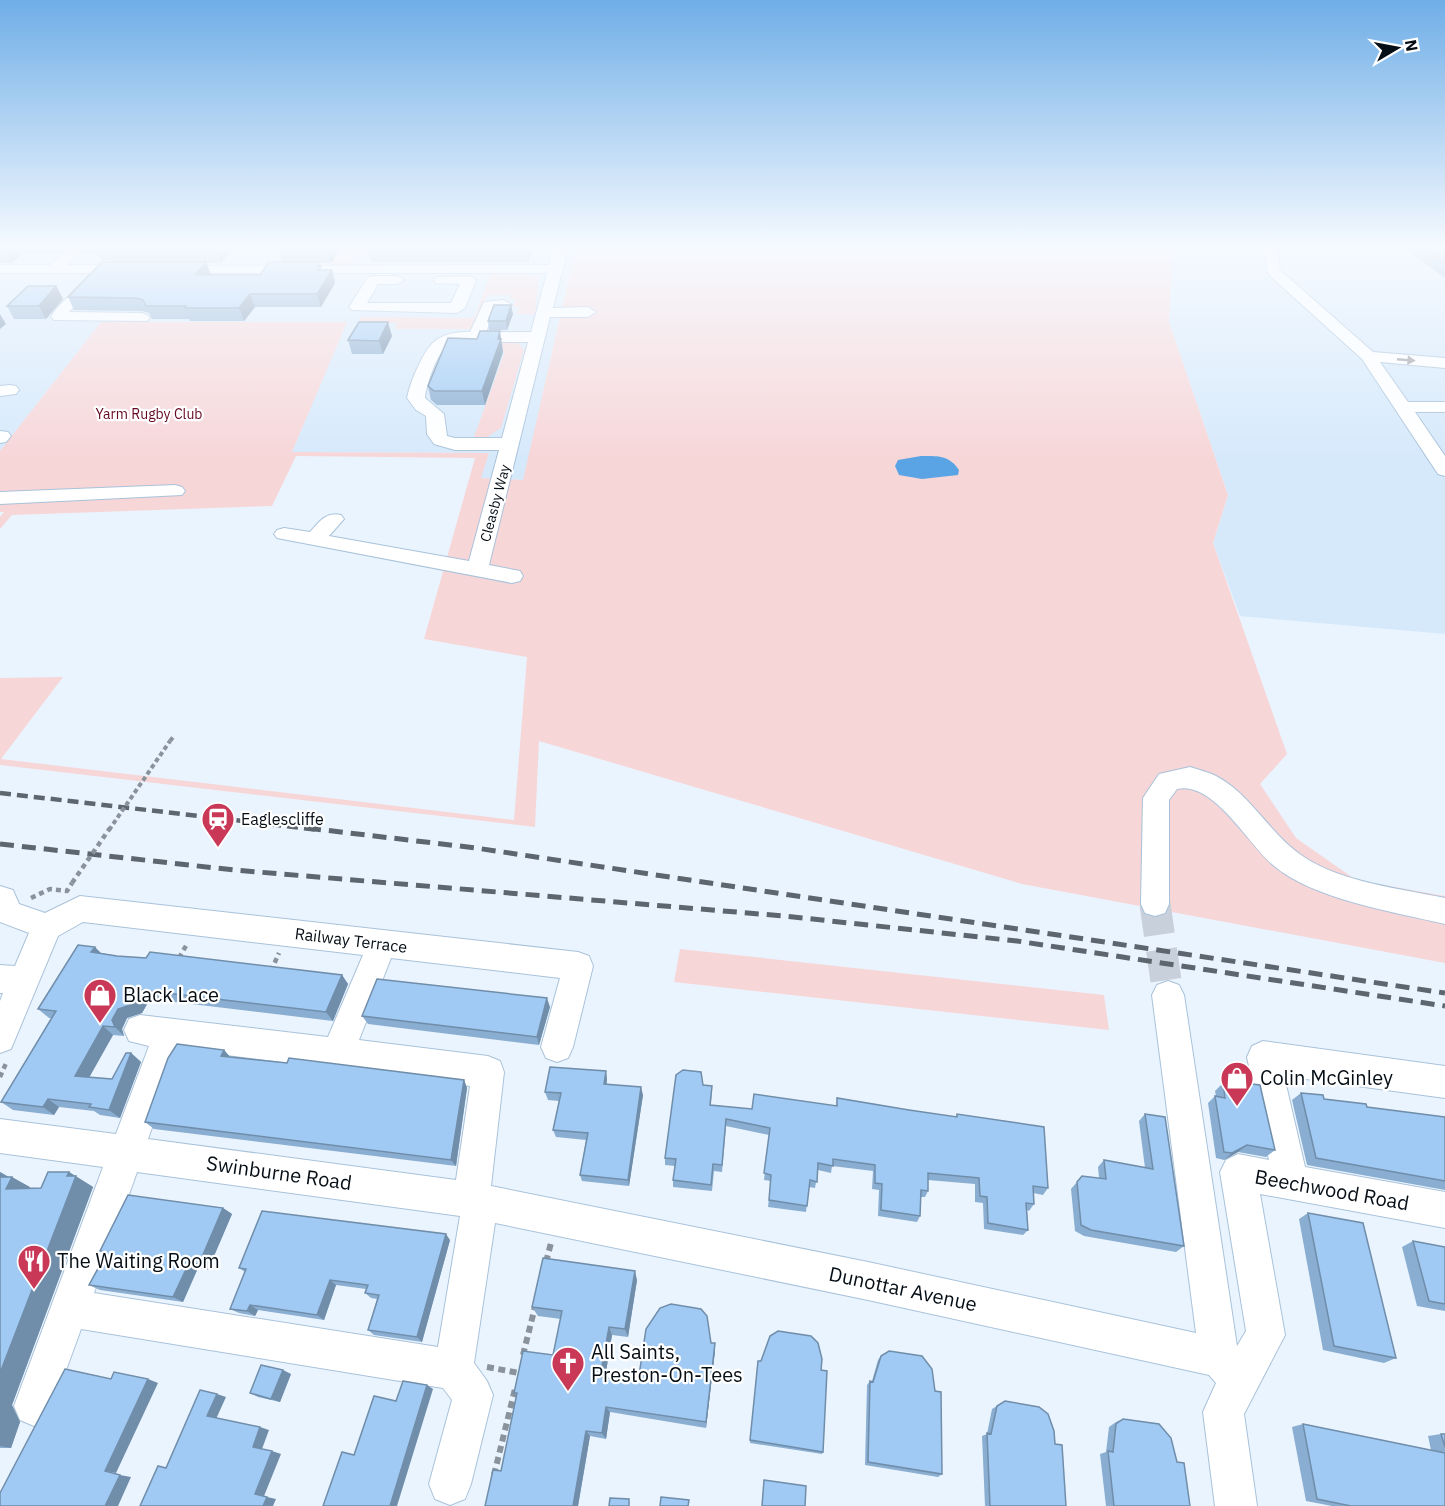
<svg xmlns="http://www.w3.org/2000/svg" width="1445" height="1506" font-family="'IBM Plex Sans',sans-serif">
<rect width="100%" height="100%" fill="#eaf4fe"/>
<path fill="#d6e9fb" d="M0,247H575L524,480L480,478L488,453L292,452L346,322H101L0,451Z
M1173,247H1445V634L1240,616L1213,543L1228,495L1169,322Z"/>
<path fill="#f7d6d8" d="M343,247H367L358,261L350,265H291L295,260H333Z
M576,247H1173L1169,322L1228,495L1213,543L1287,754L1260,784L1296,838L1356,880L1445,896V963L1022,884L539,741L535,827L0,765V678L63,677L1,759L514,820L527,657L424,639L475,458L296,456L272,506L12,515L0,529V517L4,512H0V451L101,322H347L292,452L489,453L481,478L523,480Z
M491,273H521L539,278L535,314H517L519,307H513L516,299H510V295H487L474,329H395L397,323H358L361,317L474,318Z
M493,342L518,343L524,350L501,428L487,437H474L505,351L489,350Z
M680,949L1104,995L1109,1030L674,982Z"/>
<path fill="#5aa4e6" d="M921,456C938,456 949,455 959,470L958,475L922,479L899,475L895,466L898,460Z"/>
<g fill="none" stroke-linecap="round" stroke-linejoin="round">
<path stroke="#c8d1db" stroke-width="31" stroke-dasharray="31 15" stroke-linecap="butt" d="M1155,904L1168,995"/>
<defs>
<path id="minor" d="M71,247H86L67,265H129L136,269L129,273H97L101,277L99,280L69,312L142,313L147,315L150,318L147,321L54,320L51,317L56,309L91,273H0V265H50Z
M554,247H568L553,308L588,307L596,312L588,317H550L489,565L520,571L523,576L520,581L512,583L277,538L274,534L277,530L284,528L310,532C319,522 326,511 341,515L344,519L329,536L469,561L499,450H455L434,444L427,434L426,416L416,410L407,398C409,388 412,380 416,371C429,342 437,332 470,332L484,302L504,300L512,305L509,308L495,310L486,332H531L547,273H175L170,272L168,269L170,266L549,265ZM461,342H528L502,438H455L447,436L444,414L425,398C426,386 436,357 444,349C448,345 455,344 461,342Z
M1263,247H1277L1280,270L1373,352L1445,358V368L1380,362L1408,402H1445V412H1415L1445,456V476L1438,474L1362,359L1268,274Z
M373,276H397L404,280L397,284H378L367,303H451L460,284L436,283L434,280L436,277L469,276L476,280L465,308L457,313L352,310L349,307L368,277Z
M10,385L16,386L19,390L16,394L0,396V386Z
M0,431L8,432L11,436L6,442L0,443Z
M175,485L182,487L185,491L182,495L0,504V492Z
M1190,767C1199,770 1208,772 1216,776C1252,795 1270,835 1304,857C1341,882 1402,889 1445,898V924C1394,912 1312,899 1273,865C1248,844 1213,780 1177,789L1169,800V904L1165,913L1155,916L1145,913L1141,904L1143,798L1159,774Z
M0,886L13,890L19,904L45,913L80,896L578,952L589,956L593,966L573,1047L568,1058L557,1062L546,1058L541,1047L560,978L391,958L359,1040L488,1056L500,1061L504,1072L491,1186L868,1262L1196,1333L1152,995L1157,985L1168,981L1179,985L1184,995L1237,1346L1246,1331L1220,1172L1226,1160L1238,1154L1269,1160L1247,1057L1252,1046L1263,1041L1445,1066V1098L1284,1076L1305,1167L1445,1192V1228L1260,1194L1285,1335L1244,1414L1257,1506H1215L1203,1412L1216,1383L1209,1375L868,1300L495,1223L474,1363L487,1381L493,1395L471,1484L465,1499L450,1505L435,1499L429,1484L452,1400L443,1388L81,1329L48,1420L34,1426L20,1420L14,1406L103,1167L0,1153V1119L116,1134L149,1046L129,1041L124,1030L129,1019L140,1015L328,1037L363,955L83,922L58,936L11,1049L0,1053V1001L3,993H0V965L15,966L29,933L0,922ZM180,1049L470,1086L456,1180L148,1139ZM137,1172L460,1216L438,1347L94,1293Z"/>
</defs>
<use href="#minor" stroke="#a9c2da" stroke-width="2"/>
<path stroke="#8a939c" stroke-width="4" stroke-dasharray="4.5 3" stroke-linecap="butt" d="M170,741L174,736"/>
<path stroke="#8a939c" stroke-width="4.5" stroke-dasharray="5 4" stroke-linecap="butt" d="M31,898L50,889L67,891L72,883
M179,958L187,944
M271,971L279,953
M0,1077L7,1061"/>
<path stroke="#8a939c" stroke-width="6" stroke-dasharray="7 4.5" stroke-linecap="butt" d="M546,1262L551,1243
M523,1355L535,1307
M487,1367L519,1373
M494,1475L515,1389"/>
<use href="#minor" fill="#fff" fill-rule="evenodd"/>
<path stroke="#5d666e" stroke-width="4.5" stroke-dasharray="11 6" stroke-linecap="butt" d="M0,793L320,830"/>
<path stroke="#5d666e" stroke-width="5" stroke-dasharray="14 8" stroke-linecap="butt" d="M307,828L476,848L1445,993
M0,844L234,870L784,916L1017,941L1445,1006"/>
<path stroke="#8a939c" stroke-width="4" stroke-dasharray="4.5 3" stroke-linecap="butt" d="M109,830L170,741"/>
<path stroke="#8a939c" stroke-width="4.5" stroke-dasharray="5 4" stroke-linecap="butt" d="M72,883L110,828"/>
</g>
<path fill="#8aaed1" d="M0,247H68L59,254H22L12,263H0Z
M78,247H235L221,263H206L211,275H260L282,262L278,250L279,247H341L331,263H319L322,270H332L335,283L321,307H255L244,321H190L189,319H152L149,313L142,311L74,310L68,297L114,262L112,260H102L99,254H82Z
M369,247H533L528,262H371L368,249Z
M1402,247H1445V278Z
M56,286L63,299L46,319H14L7,306Z
M513,314L507,330H489L488,321Z
M392,336L383,354H352L348,340Z
M503,344L502,346L503,352L485,405H437L431,400L428,386Z
M101,953L117,956L342,975L348,984L333,1021L150,999L142,1013L127,1018L122,1029L124,1036L113,1035L89,1077L112,1079L131,1053L141,1062L120,1118L100,1115L94,1111L59,1107L54,1115L13,1110L1,1102L51,1018H49L38,1009Z
M550,1007L539,1045L368,1024L362,1016Z
M224,1050L230,1057L287,1063L464,1080L467,1088L456,1166L154,1129L145,1122Z
M607,1078V1084L643,1095L629,1186L582,1181L580,1175L586,1140L556,1137L553,1130L559,1101L548,1100L545,1092Z
M1236,1082L1275,1150L1266,1157L1238,1152L1224,1160L1216,1158L1208,1103L1215,1096H1216L1215,1091L1223,1083L1233,1085Z
M712,1086L711,1105L752,1109L836,1106L837,1098L909,1110L956,1117L957,1114L1048,1188L1043,1195L1033,1193L1034,1204L1029,1211L1027,1210L1028,1230L1023,1235L984,1229L983,1203L975,1202V1184L928,1180V1191L925,1197H921L920,1216L917,1222L878,1216L879,1190L872,1189L873,1171L832,1166L831,1173L818,1170L815,1188L809,1187L806,1212L768,1207L771,1181L764,1180L769,1135L726,1126L722,1172L714,1171L712,1191L673,1187V1180L675,1166L665,1165V1158Z
M1301,1093L1324,1099L1367,1107L1445,1117V1190L1307,1165L1292,1100Z
M1145,1114L1184,1246L1176,1252L1084,1236L1075,1231L1071,1189L1082,1176L1099,1178L1098,1167L1104,1160L1145,1168L1139,1121Z
M0,1172L30,1188H41L69,1172L93,1187L12,1405L20,1422L11,1448H0Z
M223,1208L232,1214L208,1270L198,1268L183,1302L100,1290L89,1285L105,1254L100,1251Z
M1308,1213L1396,1358L1384,1363L1323,1350L1299,1219Z
M450,1240L422,1342L374,1335L368,1330L377,1299L371,1298L365,1293L366,1289L336,1285L324,1320L258,1310L255,1316L239,1313L230,1309L245,1272L239,1268Z
M1413,1241L1445,1247V1311L1417,1306L1402,1247Z
M637,1280L628,1337L612,1335L605,1378L638,1382L711,1343L715,1351L706,1428L610,1412L606,1439L590,1436L578,1506H485L501,1471L517,1396L514,1393L553,1355L561,1319L538,1316L532,1307Z
M881,1356L942,1474L938,1477L865,1465L867,1385L870,1381H872L878,1360Z
M758,1361L821,1370L823,1452L822,1454L750,1443Z
M291,1374L280,1402L258,1397L250,1393Z
M1005,1401L1055,1444L1066,1506H985L982,1436L987,1434L992,1409Z
M1123,1419L1177,1462L1190,1506H1106L1100,1454L1106,1452L1109,1427L1116,1422Z
M1303,1424L1431,1450L1428,1436L1441,1434H1445V1506H1332L1306,1501L1292,1427Z"/>
<path fill="#708daa" d="M7,247H19L22,254L12,263L4,249Z
M56,247H68L59,254Z
M218,247H235L221,263L216,249Z
M329,247H341L331,263L327,250Z
M527,247H533L528,262L526,249Z
M206,262L211,275H195Z
M332,270L335,283L321,307L317,294Z
M56,286L63,299L46,319L39,306Z
M250,294L255,307L244,321L239,308Z
M511,305L513,314L507,330L506,321Z
M0,314L6,324L0,329Z
M388,322L392,336L383,354L379,341Z
M500,331L503,352L485,405L482,391Z
M95,947L104,956L91,952Z
M342,975L348,984L333,1021L326,1012Z
M141,990L150,999L142,1013L127,1018L122,1029L124,1036L115,1027L112,1020L118,1009Z
M547,998L550,1007L539,1045L537,1037Z
M103,1026L113,1035L85,1085L75,1076Z
M224,1050L231,1058L221,1056Z
M131,1053L141,1062L120,1118L109,1110Z
M606,1071L607,1078L605,1091L604,1084Z
M464,1080L467,1088L456,1166L451,1160Z
M641,1087L643,1095L629,1186L628,1180Z
M48,1099L59,1107L54,1115L43,1107Z
M1247,1145L1238,1152L1224,1160L1232,1153Z
M0,1172L11,1179L12,1177L30,1187L26,1200L6,1189L0,1178Z
M69,1172L93,1187L12,1405L20,1422L11,1448L0,1446V1373Z
M223,1208L232,1214L208,1270L199,1264Z
M446,1234L450,1240L422,1342L417,1337Z
M189,1263L198,1268L183,1302L173,1297Z
M635,1271L637,1280L628,1337L625,1329Z
M330,1280L336,1285L324,1320L317,1315Z
M250,1305L258,1310L255,1316L247,1311Z
M609,1327L612,1335L604,1384L600,1377Z
M715,1343V1351L706,1428V1422Z
M283,1370L291,1374L280,1402L271,1399Z
M148,1379L158,1383L116,1473L105,1471Z
M427,1385L433,1389L397,1506H390Z
M217,1394L226,1397L216,1419L207,1416Z
M606,1407L610,1412L606,1439L602,1433Z
M260,1427L269,1430L262,1449L253,1447Z
M586,1431L590,1436L578,1506H573Z
M272,1451L281,1454L264,1496L255,1494Z
M120,1475L131,1477L118,1506H105Z
M267,1497L276,1499L273,1506H263Z"/>
<path fill="#a0caf3" stroke="#708daa" stroke-width="1.5" d="M109,247H218L216,249H107Z
M281,247H329L327,250H278Z
M369,247H527L526,249H368Z
M1426,247H1445V261Z
M102,262H206L195,275H260L269,262H319L317,266H321L318,270H332L317,294H250L239,308H185L186,306H146L143,300L136,298L68,297Z
M28,286H56L39,306H7Z
M494,305H511L506,321H488Z
M359,322H388L379,341L348,340Z
M480,331H500L498,339H501L482,391H434L428,386L448,338L477,339Z
M78,945L95,947L91,952L117,956L146,958L150,952L342,975L326,1012L141,990L133,1004L118,1009L112,1020L115,1027L103,1026L75,1076L112,1079L126,1053H131L109,1110L89,1107L91,1104L48,1099L43,1107L1,1102L56,1011L38,1009Z
M377,979L547,998L537,1037L362,1016Z
M177,1044L224,1050L221,1056L287,1063L289,1058L464,1080L451,1160L145,1122L168,1058Z
M550,1067L606,1071L604,1084L641,1087L628,1180L580,1175L588,1133L553,1130L561,1093L545,1092Z
M683,1070L701,1072L703,1085L712,1086L710,1105L752,1109L754,1094L837,1106V1098L909,1110L957,1117V1114L1044,1127L1048,1188L1033,1186L1034,1204L1026,1203L1028,1230L988,1223L987,1197L980,1196L979,1178L928,1173V1191L921,1190L920,1216L881,1210L882,1184L875,1183V1165L833,1159V1166L818,1163L817,1182L810,1180L807,1206L769,1200L771,1175L764,1173L770,1128L726,1119L722,1165L713,1164L711,1185L673,1180L676,1159L665,1158L676,1075Z
M1236,1082L1260,1085L1275,1150L1247,1145L1232,1153L1224,1152L1215,1096L1225,1098L1223,1083L1237,1086Z
M1301,1093L1323,1095L1324,1099L1366,1104L1367,1107L1445,1117V1181L1316,1158Z
M1145,1114L1165,1117L1184,1246L1091,1230L1081,1225L1077,1182L1082,1176L1106,1179L1104,1160L1153,1169Z
M48,1172H69L67,1176H76L0,1373V1177H12L6,1189L41,1188Z
M128,1195L223,1208L199,1264L189,1263L173,1297L89,1285L107,1252L100,1251Z
M262,1211L446,1234L417,1337L368,1330L379,1295L365,1293L368,1285L330,1280L317,1315L250,1305L247,1311L230,1309L246,1269L239,1268Z
M1308,1213L1363,1223L1396,1358L1334,1346Z
M1413,1241L1445,1247V1304L1429,1301Z
M543,1258L635,1271L625,1329L609,1327L600,1377L638,1382L646,1329L660,1308L671,1304L701,1309L707,1316L711,1343H715L706,1422L606,1407L602,1433L586,1431L573,1506H485L493,1470L501,1471L517,1393H514L523,1351L553,1355L562,1311L532,1307Z
M778,1331L811,1336L818,1343L822,1359L821,1370L827,1371L823,1452L750,1440L758,1361H761L770,1336Z
M889,1351L922,1356L932,1369L935,1391L941,1392L942,1474L868,1462L870,1381L873,1382L881,1356Z
M261,1365L283,1370L271,1399L250,1393Z
M65,1369L111,1379L114,1372L148,1379L105,1471L120,1475L105,1506H0V1493Z
M403,1381L427,1385L390,1506H323L342,1452L354,1455L374,1396L396,1401Z
M200,1390L217,1394L207,1416L260,1427L253,1447L272,1451L255,1494L267,1497L263,1506H140L158,1466L166,1468Z
M1005,1401L1039,1407L1048,1414L1054,1431L1055,1444L1062,1445L1066,1506H990L987,1433L991,1434L997,1406Z
M1123,1419L1159,1424L1171,1438L1177,1462L1184,1463L1190,1506H1114L1108,1451L1113,1452L1116,1424Z
M1303,1424L1445,1453V1506H1351L1317,1499Z
M1441,1434H1445V1447Z
M764,1480L806,1486L805,1506H762Z
M661,1497L689,1500L688,1506H660Z
M610,1498L629,1499V1506H609Z"/>
<defs><path id="oneway-solid" d="M-6-.8H1V-3.2L6.5 0L1 3.2V.8H-6Z" transform="scale(1.5)"/></defs>
<use fill="#9b9ea1" href="#oneway-solid" transform="translate(1406 360) rotate(5)"/>
<linearGradient id="sky" x2="0" y2="1"><stop stop-color="#6faee7"/><stop offset="0.54" stop-color="#f6faff"/><stop offset="1" stop-color="#f6faff" stop-opacity="0"/></linearGradient>
<rect width="1445" height="458" fill="url(#sky)"/>
<defs>
<symbol id="station-pin" viewBox="-11 -11 22 30"><path d="M0 17L-7.5 6A9.5 9.5 0 1 1 7.5 6Z" fill="#c93957" stroke="#fff"/><path d="M-3-6H3Q5-6 5-4V2Q5 4 3 4L4.5 6H3L1.5 4h-3L-3 6H-4.5L-3 4Q-5 4-5 2V-4Q-5-6-3-6ZM-3.5-4v3h7v-3ZM-3.5 1v1.5H-2V1ZM2 1v1.5H3.5V1Z" fill="#fff"/></symbol>
<symbol id="shop-pin" viewBox="-11 -11 22 30"><path d="M0 17L-7.5 6A9.5 9.5 0 1 1 7.5 6Z" fill="#c93957" stroke="#fff"/><path d="M-5-2.5h2.3a2.7 3.5 0 0 1 5.4 0H5L5.5 6h-11ZM-1.5-2.5h3a1.5 2.3 0 0 0-3 0Z" fill="#fff"/></symbol>
<symbol id="restaurant-pin" viewBox="-11 -11 22 30"><path d="M0 17L-7.5 6A9.5 9.5 0 1 1 7.5 6Z" fill="#c93957" stroke="#fff"/><path d="M-5-6h1v4h1v-4h1v4h1v-4h1v5L-1.5 .5V6h-2V.5L-5-1ZM5-6V6H3V1.5H1.5Q1.5-4 5-6Z" fill="#fff"/></symbol>
<symbol id="church-pin" viewBox="-11 -11 22 30"><path d="M0 17L-7.5 6A9.5 9.5 0 1 1 7.5 6Z" fill="#c93957" stroke="#fff"/><path d="M-1.2-6h2.4v3.5h3.3v2.4h-3.3V6h-2.4V-.1h-3.3v-2.4h3.3Z" fill="#fff"/></symbol>
</defs>
<g fill-rule="evenodd">
<use href="#station-pin" x="199" y="800" width="38" height="52"/>
<use href="#shop-pin" x="81" y="976" width="38" height="52"/>
<use href="#shop-pin" x="1218" y="1059" width="38" height="52"/>
<use href="#restaurant-pin" x="15" y="1242" width="38" height="52"/>
<use href="#church-pin" x="549" y="1344" width="38" height="52"/>
</g>
<g text-anchor="middle" stroke-width="4.5" stroke-linejoin="round" paint-order="stroke">
<g font-size="14" fill="#640822" stroke="#fff">
<text x="149" y="419">Yarm Rugby Club</text>
</g>
<g font-size="14" fill="#050d15" stroke="#fff">
<text transform="translate(495 503) rotate(-75)" y="5">Cleasby Way</text>
</g>
<g font-size="16" fill="#050d15" stroke="#fff" text-anchor="start">
<text x="241" y="825">Eaglescliffe</text>
</g>
<g font-size="16" fill="#050d15" stroke="#fff">
<text transform="translate(351 940) rotate(7)" y="6">Railway Terrace</text>
</g>
<g font-size="20" fill="#050d15" stroke="#fff" text-anchor="start">
<text x="123" y="1002">Black Lace</text>
<text x="1260" y="1085">Colin McGinley</text>
<text x="57" y="1268">The Waiting Room</text>
<text x="591" y="1359">All Saints,<tspan x="591" dy="23">Preston-On-Tees</tspan></text>
</g>
<g font-size="20" fill="#050d15" stroke="#fff">
<text transform="translate(279 1173) rotate(8)" y="7">Swinburne Road</text>
<text transform="translate(1332 1190) rotate(10)" y="7">Beechwood Road</text>
<text transform="translate(903 1289) rotate(12)" y="7">Dunottar Avenue</text>
</g>
</g>
<g transform="translate(1397 48) rotate(80)" stroke="#ffffff" stroke-width="4.5" paint-order="stroke">
<path d="M0-4.5L10 22L0 15L-10 22Z" fill="#050d15"/>
<text y="-9" font-size="16" font-weight="bold" text-anchor="middle" fill="#050d15">N</text>
</g>
</svg>
